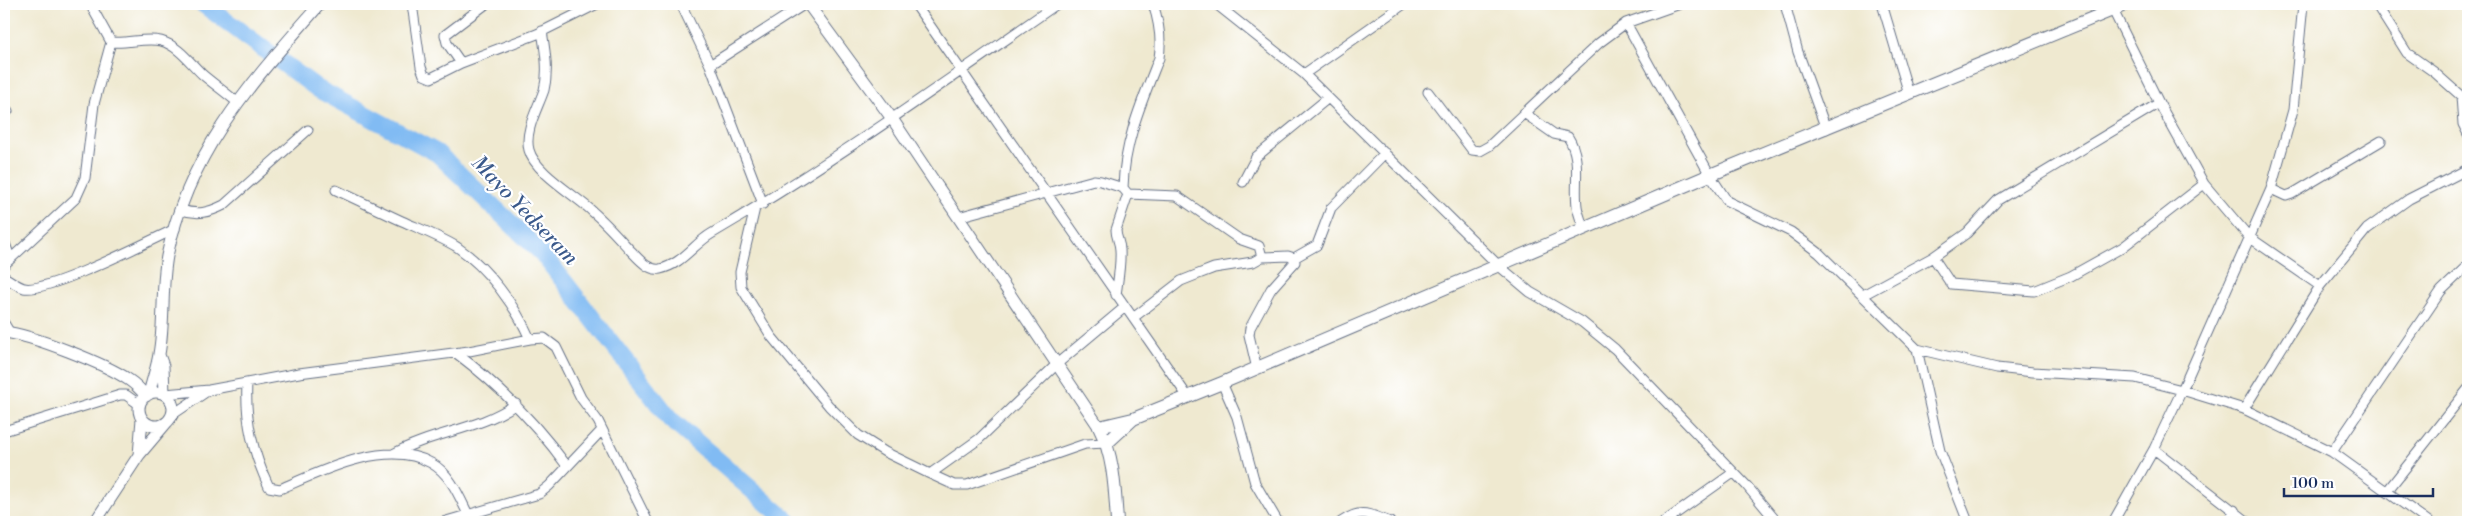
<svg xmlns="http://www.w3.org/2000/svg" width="2472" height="526" font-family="'Libre Bodoni',serif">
<rect width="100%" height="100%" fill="#fff"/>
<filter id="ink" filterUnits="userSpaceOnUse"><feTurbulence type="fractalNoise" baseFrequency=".02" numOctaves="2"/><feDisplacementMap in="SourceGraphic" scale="10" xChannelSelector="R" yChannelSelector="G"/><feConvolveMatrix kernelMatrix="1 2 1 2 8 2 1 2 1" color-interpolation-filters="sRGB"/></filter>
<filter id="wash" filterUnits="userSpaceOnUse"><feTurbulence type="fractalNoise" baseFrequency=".0096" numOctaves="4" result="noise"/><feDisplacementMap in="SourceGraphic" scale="20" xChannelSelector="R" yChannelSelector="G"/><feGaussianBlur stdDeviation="1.12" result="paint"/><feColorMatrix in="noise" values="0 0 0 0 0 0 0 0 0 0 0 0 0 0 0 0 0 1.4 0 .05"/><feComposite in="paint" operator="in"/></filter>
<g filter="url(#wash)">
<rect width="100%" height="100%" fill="#efe9d0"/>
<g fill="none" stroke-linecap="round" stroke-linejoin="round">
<path stroke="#81bbf3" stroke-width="18" d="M203,4L318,89L437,153L542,253L670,419L789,522"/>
</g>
</g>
<g filter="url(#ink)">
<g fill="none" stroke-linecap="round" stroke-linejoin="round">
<defs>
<path id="minor" d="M412,4L421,67L424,75L431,78L461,63L537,34L597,4
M681,4L710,65L763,204
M915,4L1188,397
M1216,4L1304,74L1498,265L1530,292L1582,322L1615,349L1747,486L1777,522
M1785,4L1798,52L1826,129
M1882,4L1909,94
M2110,4L2159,103L2204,184L2249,237L2320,286
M2376,4L2407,53L2434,72L2461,96L2468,97
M1626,23L1710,175L1727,201L1791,232L1819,253L1917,349L1997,368L2033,372L2135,378L2182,390L2244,409L2332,452L2429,522
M542,31C545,50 549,71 544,90C538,108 524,131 529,150C535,173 577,196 593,212C607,224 619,238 631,251C638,258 648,271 660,269C681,265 694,244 711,234C831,164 943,83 1057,4
M111,42C128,44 145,37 161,41C179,46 190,63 203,75C214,84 226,93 237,102
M461,63L447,43L445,35L486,4
M710,65L805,4
M1304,74L1404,4
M1428,92L1472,150L1480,151L1489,146L1599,43L1626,23L1680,4
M2461,96L2463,124L2468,134
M4,112L8,111
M1524,113L1554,134L1568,137C1582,159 1574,181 1577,206C1578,214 1582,221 1583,229
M1243,182L1256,157L1327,99
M1123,188C1124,142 1142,101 1159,58C1162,39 1159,22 1153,4
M2271,189L2286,196L2292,194L2381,141
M336,190C358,200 380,211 402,221C420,229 439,236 457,247C488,268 515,305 530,339
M755,208L740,272L741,287L771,336L829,406L858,435L885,452L930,474L954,485H967L1085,444L1107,443
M4,209V214
M181,210C198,215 208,213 224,205L308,130
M958,217L1094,180L1101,181L1123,188L1128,194L1177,196L1239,239L1259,246L1262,257
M4,241L10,257
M1933,257L1951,284L2034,291L2071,276L2123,247L2204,184
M4,265L76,198L85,178L94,104L111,42L90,4
M4,277C10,280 17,286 24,288C48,293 149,241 175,229
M1116,295C1118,280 1121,264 1120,250C1120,242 1116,238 1116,230L1128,194
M1863,295L1933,257L1967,233L1998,200L2159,103
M1133,318L1181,281L1196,275L1214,268L1253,262L1262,257L1288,256L1294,258L1317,245L1331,208L1385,153
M4,323L10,333
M1917,349L1940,451L1968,522
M456,353C500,386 535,422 567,466
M1257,369L1249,335L1250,328L1271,289L1295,262L1294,258
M247,383C245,421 253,453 269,487L280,489C321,471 387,438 431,463C453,475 461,502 472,522
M1222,383L1237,417L1255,483L1278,522
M165,394L209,390L299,373L469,351L530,339L544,338L556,347L581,398L598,421L648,522
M2244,409L2320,286L2367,229L2409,199L2468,169
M172,415L209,390
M4,431L120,395H126L140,405
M2154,449L2248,522
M2332,452L2441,291L2468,265
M393,454C432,432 479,430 516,404
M930,474L979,439L1058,363L1125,307
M2388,490L2468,389
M443,522L539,494L549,486L602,430
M1341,522C1362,508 1368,514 1390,522
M1664,522L1733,473
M2113,522L2154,449L2182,390L2271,189L2293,110L2303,4
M2228,522L2234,510"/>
<path id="tertiary" d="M808,4L893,120L1099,427
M4,332C32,335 106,364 129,380C135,384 141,390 146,396
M159,355L163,366L164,394
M139 409a17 17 0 1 1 34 0a17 17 0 1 1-34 0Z
M149,394C152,381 157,367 159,354C165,322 161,288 167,256C189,150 252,82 320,4
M139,455L142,419
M95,522L139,455L167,422"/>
<path id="secondary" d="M1107,443L1133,419
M1117,522C1115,490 1114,456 1099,427L1133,419L1222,383L1710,175L2127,4"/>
</defs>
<use href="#minor" stroke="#657086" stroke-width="11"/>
<use href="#tertiary" stroke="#657086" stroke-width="13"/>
<use href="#secondary" stroke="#657086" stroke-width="14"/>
<use href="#minor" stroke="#fff" stroke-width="9"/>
<use href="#tertiary" stroke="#fff" stroke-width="11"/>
<use href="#secondary" stroke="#fff" stroke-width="12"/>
</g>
</g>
<g text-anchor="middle" stroke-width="4.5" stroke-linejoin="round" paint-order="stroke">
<g font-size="21" font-style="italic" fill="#3a598b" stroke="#fff">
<text transform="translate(525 210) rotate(46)" y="7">Mayo Yedseram</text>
</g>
</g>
<rect width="2472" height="526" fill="none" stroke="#fff" stroke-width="20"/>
<path d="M2284 488v8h149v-8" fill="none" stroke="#1b2f5e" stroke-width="2.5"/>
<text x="2292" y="488" font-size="15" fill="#1b2f5e" stroke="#ffffff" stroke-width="4" paint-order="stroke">100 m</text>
</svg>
